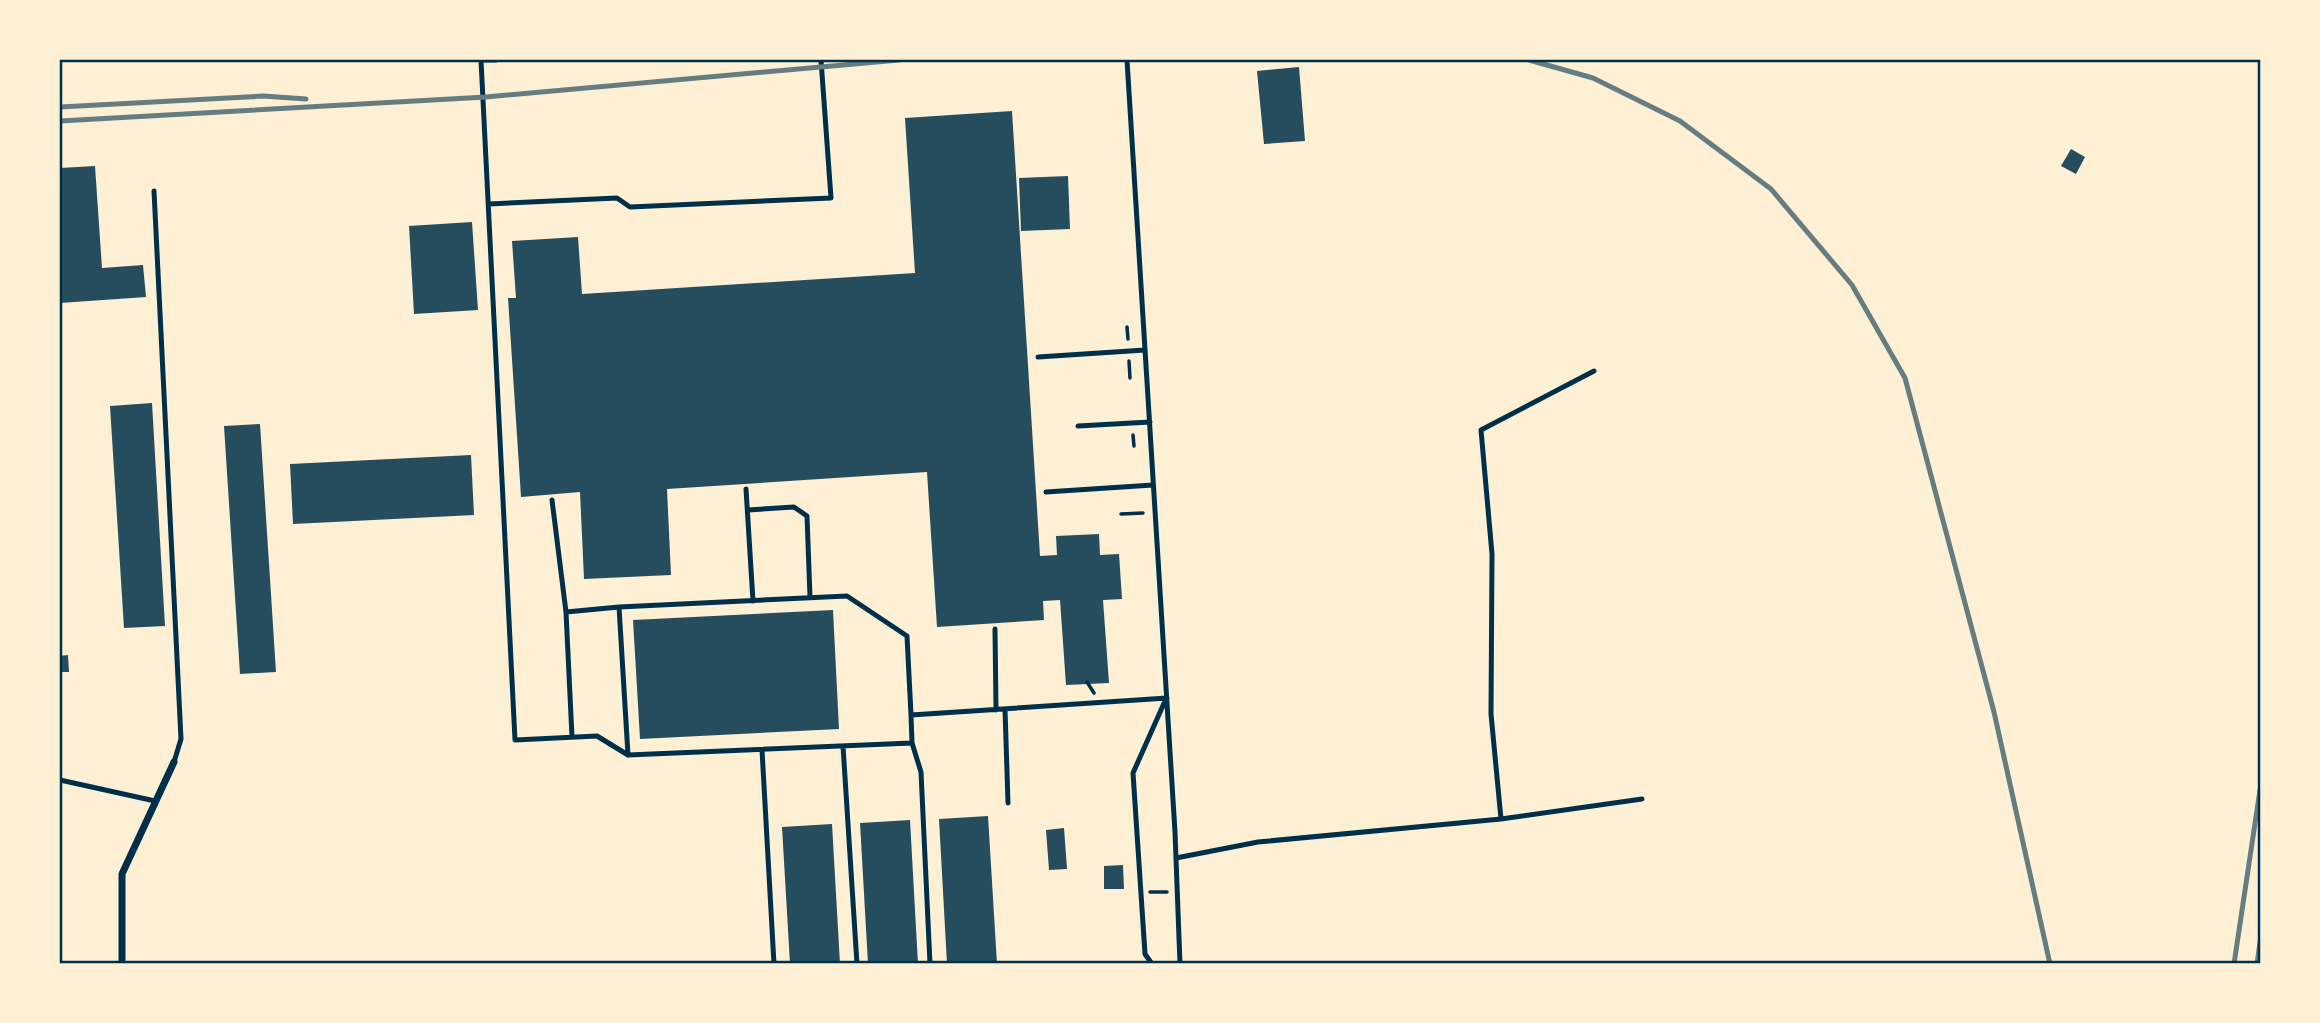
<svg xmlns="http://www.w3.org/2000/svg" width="2320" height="1023" font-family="Ubuntu,sans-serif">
<rect width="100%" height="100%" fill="#fdf0d5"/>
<path fill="#264d5e" d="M1299,67L1305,141L1264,144L1257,71Z
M1012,111L1040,556L1057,555L1056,536L1099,534L1100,555L1119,554L1122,599L1103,600L1109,683L1066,685L1060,600L1043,601L1044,620L937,627L927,472L667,489L671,575L584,579L580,492L521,497L508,298H516L512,241L578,237L582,294L915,273L905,118Z
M2071,149L2085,157L2076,174L2061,166Z
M95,166L102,268L143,265L146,297L60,303V168Z
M1068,176L1070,229L1021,231L1019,178Z
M472,222L478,310L414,314L409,226Z
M152,403L165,626L124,628L110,406Z
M260,424L276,672L240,674L224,426Z
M471,455L474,515L293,524L290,464Z
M833,610L839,729L640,739L633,620Z
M68,655L69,672H60V656Z
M988,816L997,964H947L939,819Z
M910,820L918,964H868L860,823Z
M832,824L840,964H790L782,827Z
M1064,828L1067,869L1049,870L1046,830Z
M1123,865L1124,889H1104V866Z"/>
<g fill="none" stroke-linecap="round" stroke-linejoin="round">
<path stroke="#003049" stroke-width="3.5" d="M1127,327L1128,339
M1129,361L1130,378
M1133,435L1134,446
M1121,514L1143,513
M1087,682L1094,693
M1150,892H1167"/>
<path stroke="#003049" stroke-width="5" d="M481,60L515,740L597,736L628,755
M481,60H496
M1127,60L1175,832L1180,964
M154,191L181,739L174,762
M489,204L617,198L630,207L831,198L821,60
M1038,357L1145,350
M1078,426L1150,422
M746,489L753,601
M1046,492L1153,485
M552,500L566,612
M748,510L794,507L807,516L810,597
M995,629L996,710
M1005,709L1008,803
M911,715L912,743L628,755L619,607L847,596L907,636L911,715L1167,698
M572,737L566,612L619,607
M912,743L921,772L930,964
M843,746L857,964
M762,750L774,964
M60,780L155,801
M1501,819L1491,714L1492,554L1481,430L1594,371
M1176,858L1258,842L1501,819L1642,799
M1152,964L1145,954L1133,773L1165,701"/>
<path stroke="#003049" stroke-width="7" d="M122,964V874L174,762"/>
<path stroke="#657d81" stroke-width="5" d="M1529,60L1593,78L1680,121L1771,189L1852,285L1905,378L1994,712L2050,964
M60,107L263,96L306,99
M60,121L486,97L899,60
M2234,964L2260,790
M2257,964L2260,942"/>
</g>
<rect width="2320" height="1023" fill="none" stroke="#fdf0d5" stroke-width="122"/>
<rect x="61" y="61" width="2198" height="901" fill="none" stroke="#003049" stroke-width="2.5"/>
</svg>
